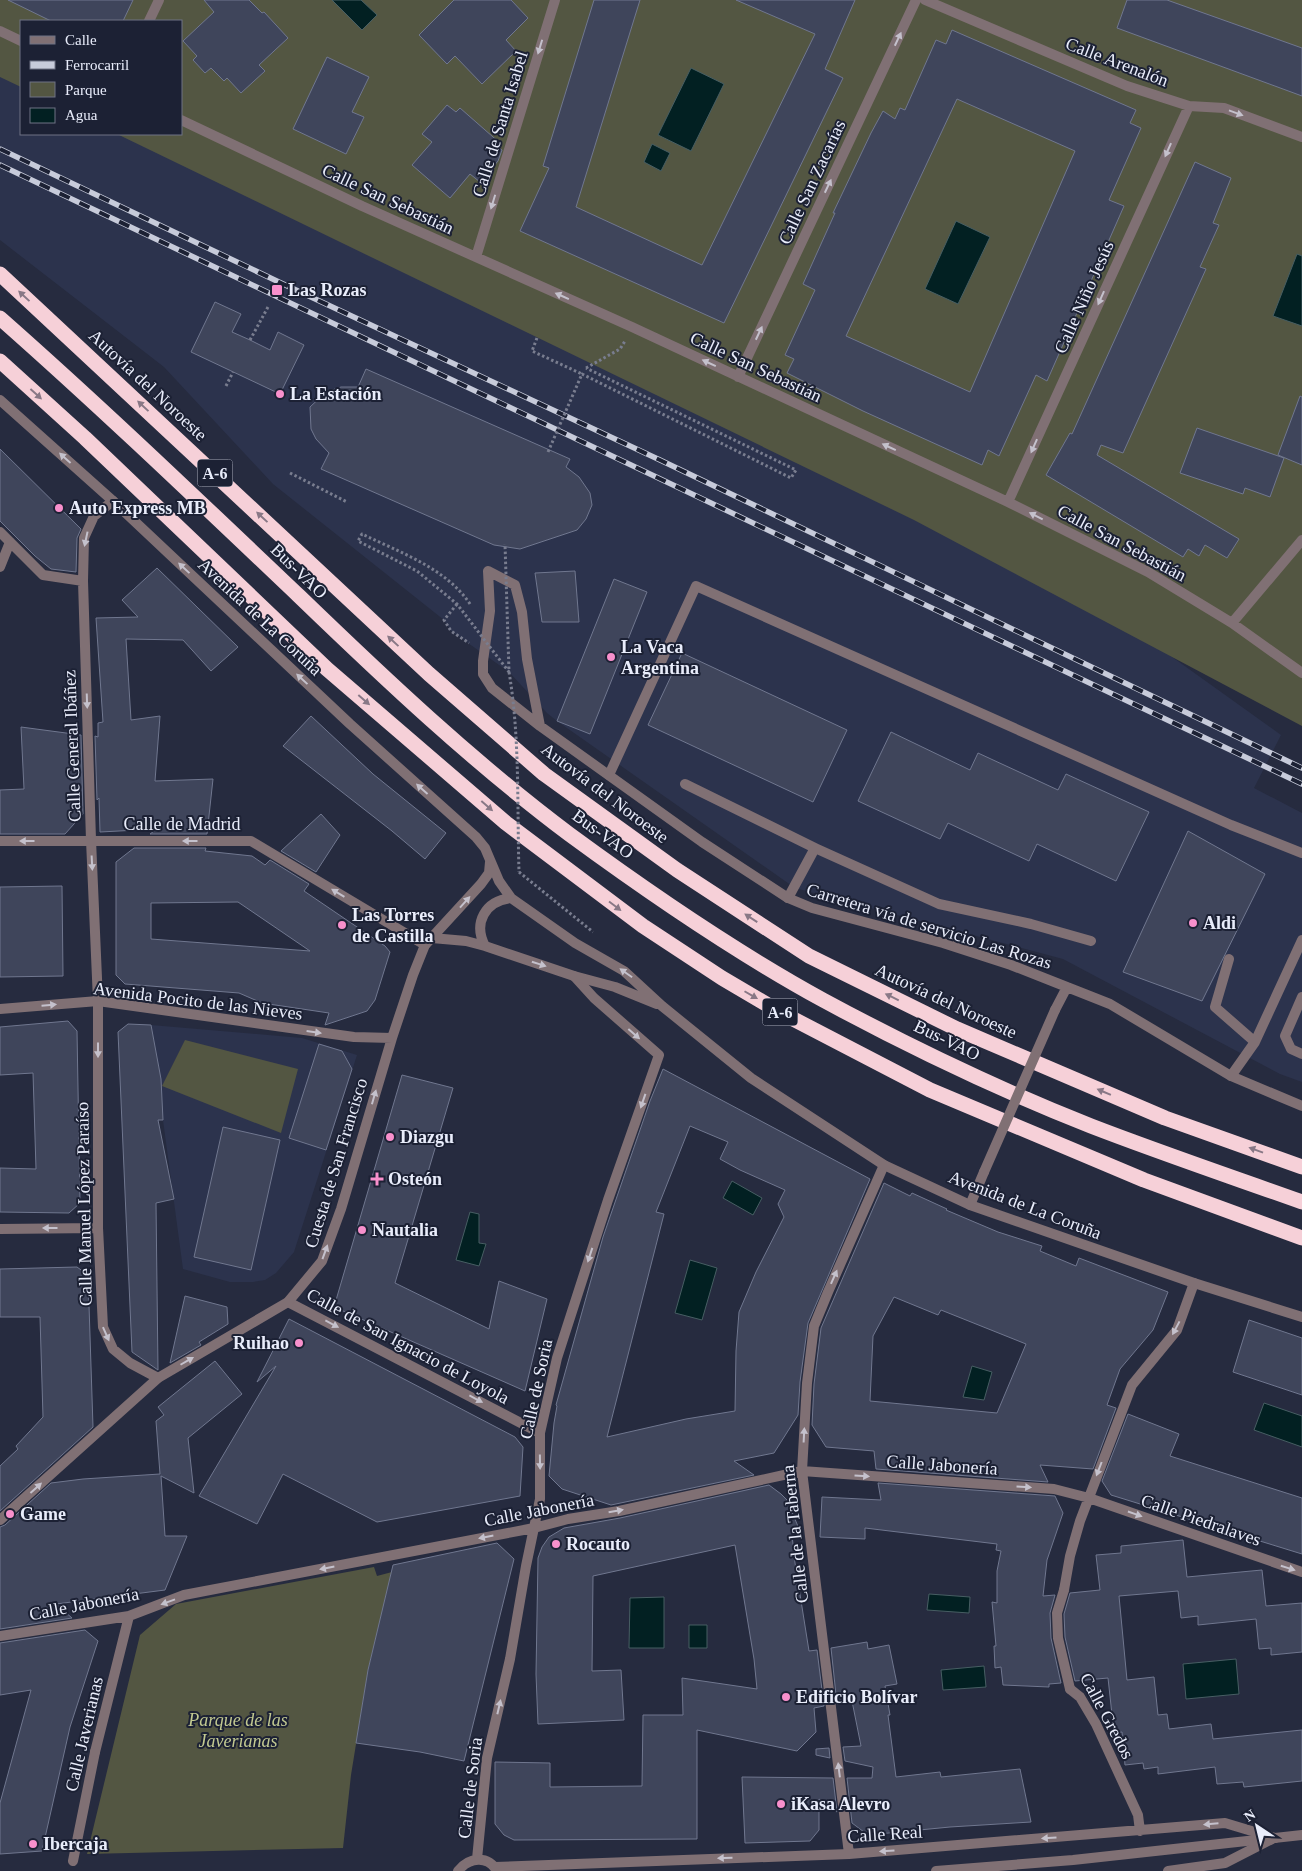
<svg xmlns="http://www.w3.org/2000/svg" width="1302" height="1871" font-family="Georgia,serif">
<rect width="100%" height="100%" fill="#262b3f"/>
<path fill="#2c334d" d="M0,34L21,44V134H181L978,518L1281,735L1254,788L1302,813V1082L1280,1074L1063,959L795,888L557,721L547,713L509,672L451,631L444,620L273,484L164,367L0,240Z
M151,1025L302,1038L357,1055L294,1252L276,1273L265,1280L253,1282H230L183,1269L163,1120L159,1069Z"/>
<path fill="#535642" d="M0,0H1302V726L914,520L117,134H181V21H21V87L0,77Z
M185,1040L298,1069L281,1133L162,1086Z
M374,1567L377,1576L392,1572L368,1670L351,1775L343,1848L87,1854L140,1635L176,1604Z"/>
<path fill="#022022" stroke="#475e63" d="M332,0H361L377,15L362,30Z
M691,68L724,84L691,151L658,135Z
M652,144L670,153L661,171L644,162Z
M956,221L990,237L958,304L925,289Z
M1297,254L1302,256V326L1273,316Z
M732,1181L762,1198L753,1215L723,1198Z
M470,1212L479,1214V1243L486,1244L479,1266L456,1260Z
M690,1260L717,1268L702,1320L675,1313Z
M972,1366L992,1372L984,1400L963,1397Z
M1264,1403L1302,1416V1447L1254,1430Z
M929,1594L970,1597L969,1613L927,1610Z
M664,1597V1648H629L630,1598Z
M689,1625H707V1648H689Z
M1236,1659L1239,1694L1186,1699L1183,1664Z
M984,1666L986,1687L943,1690L941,1670Z"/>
<path fill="#3f455b" stroke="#70778f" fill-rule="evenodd" d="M8,0H133L123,21H51Z
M204,0H249L262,13L264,12L288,38L259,65L265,71L241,93L227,78L224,81L211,68L205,73L193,60L197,56L183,41L214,12Z
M454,0H511L528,18L506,40L516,51L482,84L455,56L447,64L419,35Z
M594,0H640L576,207L702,265L815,34L736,0H855L825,69L843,78L724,323L520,231L549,168L543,166Z
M1127,0H1167L1302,48V96L1117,28Z
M952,30L1136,110L1130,123L1141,128L1109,200L1124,206L1047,381L1036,375L999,456L988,450L982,465L863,411L787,373L794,359L785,355L815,290L803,284L835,213H833L871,133L883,111L895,119L900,108L905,110L936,40L946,44ZM957,99L1075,151L970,392L846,336Z
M327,57L369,77L352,112L364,117L346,154L293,129Z
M447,105L456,112L460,108L501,144L498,147L502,150L498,161L480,182L470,174L450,198L412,165L432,142L422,134Z
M1195,162L1231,178L1213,223L1219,225L1200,267L1206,269L1123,453L1101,445L1097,455L1239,539L1227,558L1205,545L1199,556L1188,549L1183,557L1046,475L1070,433L1072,434Z
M215,302L241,314L232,332L250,340L270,350L278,332L304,345L280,394L191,352Z
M366,369L570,459L566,467L579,477L590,493L592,505L586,519L577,530L520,549L494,545L321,469L329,453L316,439L311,429L310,407L326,392L341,387H358Z
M1300,396L1302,397V465L1278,455Z
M1197,428L1284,458L1270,497L1245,488L1243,494L1180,473Z
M0,449L81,529L77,538L76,572L51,569L35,556L0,521Z
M157,568L238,647L211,671L183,640L126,639L131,720L160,716L155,781L213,779L207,834H150L157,829L100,832L99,798L97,800L95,736L98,737V723L103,722L96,618L138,617L122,600Z
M575,571L579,622H542L535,573Z
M614,579L647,592L590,734L557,721Z
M682,653L847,730L813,802L648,725Z
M311,716L373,774L446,833L425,859L392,831L283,746Z
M21,727L81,735L83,814L65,834H0V790L24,789Z
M891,732L970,770L978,753L1058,790L1066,774L1149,812L1116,881L1037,844L1029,861L948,823L940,839L858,801Z
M321,814L340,835L316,872L281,851Z
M1188,831L1265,874L1202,1001L1123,972Z
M134,848H206L205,851L252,856L265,865L270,860L309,884L304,891L385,946L390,952L375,1000L367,1011L325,1025L329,1013L262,1003L239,993L125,984L116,975V862ZM238,902L310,951L151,939V903Z
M62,886L63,976L0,977V887Z
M68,1021L77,1031L80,1203L69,1213L0,1212V1168L36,1169L33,1073L0,1075V1027Z
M128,1024L151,1025L161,1079L163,1120H158L174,1199L156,1203L158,1370L132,1352L118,1032Z
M319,1044L342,1051L352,1069L326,1150L289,1138Z
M663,1069L870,1179L808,1323L800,1382L798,1415L774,1453L734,1461L754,1475L611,1505L562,1489L549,1476L554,1423L557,1406L556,1405L603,1237L650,1101ZM690,1126L728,1142L720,1159L740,1170L785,1190L778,1204L784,1217L756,1272L739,1312L736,1351L735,1411L686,1419L607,1437L664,1214L656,1212Z
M402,1075L453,1088L395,1283L489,1329L499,1281L547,1299L525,1391L334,1307Z
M223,1127L280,1140L251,1270L194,1257Z
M884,1183L910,1196L912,1193L947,1209L946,1210L998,1232L1042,1246L1040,1251L1076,1266L1079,1258L1168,1292L1153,1330L1120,1369L1107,1405L1116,1408L1093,1469L1040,1465L1048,1482L876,1469L874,1451L826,1447L812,1425L814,1384L821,1328ZM894,1297L938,1315L941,1310L1026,1344L997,1413L870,1401L873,1336Z
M77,1267L88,1275L93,1427L0,1511V1466L18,1449L16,1446L43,1417L40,1317H0V1269Z
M185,1296L227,1307L228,1324L199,1342L201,1345L170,1363Z
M289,1319L515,1437L523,1447L520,1496L377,1522L283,1474L257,1524L199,1496L276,1366L257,1382Z
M1249,1320L1302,1338V1395L1233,1372Z
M215,1361L242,1394L188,1438L194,1493L161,1476L165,1536H187L165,1590L56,1604L72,1618L0,1629V1527L5,1525L51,1483L83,1479L160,1474L156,1421L164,1415L158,1407Z
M1128,1414L1179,1434L1170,1456L1302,1498V1554L1111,1495L1102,1481Z
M878,1483L1055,1496L1063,1513L1047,1560L1043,1596L1055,1595L1050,1613L1051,1638L1061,1683L1049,1684V1687L1003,1685L1001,1667L995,1668L994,1646H996L992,1602L997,1603V1571L1001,1551L996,1550L997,1544L865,1528V1539L820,1537L822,1497L881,1500Z
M769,1485L781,1494L787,1500L802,1536L792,1535L795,1563L809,1651L817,1650L824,1706L814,1708L816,1732L797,1751L697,1730V1839L514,1840L504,1835L495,1824V1762L550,1763V1787L642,1786L643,1715H683L682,1678L757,1689L754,1659L735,1545L593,1576L592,1671L621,1670L624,1720L538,1724L536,1674L538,1558L542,1547L549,1537L564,1528L620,1518Z
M1183,1540L1187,1577L1262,1570L1266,1606L1302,1603V1652L1271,1655V1648L1259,1649L1256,1619L1198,1625V1616L1181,1618L1178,1591L1119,1596L1127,1680L1154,1677L1158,1715L1167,1714L1169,1729L1211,1724L1213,1739L1302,1730V1781L1244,1787L1243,1782L1217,1784L1215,1767L1158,1774V1767L1144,1769L1143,1763L1125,1765L1122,1732L1114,1733L1108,1678L1075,1681L1065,1637L1064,1614L1070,1593L1100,1590L1096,1555L1121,1553V1546Z
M497,1543L514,1559L464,1761L420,1752L356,1743L368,1670L393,1565Z
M85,1630L98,1641L70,1727L42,1851L0,1854V1803L31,1690L0,1695V1643Z
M867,1642L868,1649L889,1645L897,1684L885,1686L890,1715H888L896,1777L940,1772L941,1777L1020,1769L1031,1822L950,1827L868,1835L852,1823L847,1778H872L873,1767L845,1761L843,1747L861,1746L852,1701L837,1704L831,1648Z
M829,1748L830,1758L816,1755V1749Z
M742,1777L833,1778L837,1812L819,1799V1830L810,1841L745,1843Z"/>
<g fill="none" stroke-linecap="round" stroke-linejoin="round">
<path stroke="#797d8f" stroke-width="3" stroke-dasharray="2.5 2.5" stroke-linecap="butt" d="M537,338L532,351L582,374
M250,340L268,307
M586,368L620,349L625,341
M226,386L233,372
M290,473L347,502
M457,604L444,620L451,631L469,643
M519,872L593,932"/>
<path stroke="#807074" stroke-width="10" d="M609,775L696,586L1231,825L1302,853
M685,784L815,848L939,904L1031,924L1091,941
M788,898L815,848
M1229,959L1215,1007L1255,1042
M1302,997L1285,1036L1291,1049L1302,1054
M1231,1076L1255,1042L1302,940"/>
<path stroke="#807074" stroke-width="10" d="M1064,1590L1057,1613L1058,1638L1070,1689
M73,1861L95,1752"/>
<path stroke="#807074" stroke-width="10" d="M925,0L1127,86L1189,106L1224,108L1302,137
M149,21L159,0
M0,31L21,41
M181,120L362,206L632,327L1008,502L1148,572L1232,623L1302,673
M476,257L555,0
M738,377L916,0
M113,501L94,516L84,538L83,581L91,840L98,1001V1228L103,1327L113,1349L130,1363L158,1378
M1008,502L1189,106
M0,532L43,575L83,581
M0,567L10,542
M488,571L515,585L522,612L527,659L540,726L492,688L483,674V661L490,611Z
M1232,623L1302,540
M540,726L702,842L788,898L812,908L943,943L1011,965L1110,1004L1231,1076L1302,1106
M0,841H251L425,945
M1055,1010L1067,987
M970,1205L984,1172
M0,1229L98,1228
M288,1302L540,1433
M1064,1590L1070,1556L1080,1521L1132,1385L1177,1330L1194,1283
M0,1636L129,1616L184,1595L534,1528L568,1519L619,1511L802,1471L1054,1489L1089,1498L1302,1572
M1070,1689L1080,1697L1096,1724L1138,1815L1140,1831
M95,1752L129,1616
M849,1854L802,1471L807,1383L814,1326L828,1292L884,1165
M477,1859L487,1758L510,1659L526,1566L540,1499V1433L557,1358L608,1200L659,1055L594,998L574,976
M495,1867L849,1854L1225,1823L1275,1838
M458,1871C469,1857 488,1855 497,1871
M1168,1871L1225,1863L1272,1839"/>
<path stroke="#807074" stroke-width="10" d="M0,400L113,501L350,724L476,837L485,848L499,881L511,898L575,943L624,971L662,1006L751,1078L884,1165L970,1205L1194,1283L1302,1317
M432,938L466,941L485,946L574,976L615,987L657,1004
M485,946C473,923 485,901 511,898
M0,1009L98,1001L354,1037L392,1038
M0,1520L158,1378L288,1302L322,1261L341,1209L392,1038L413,975L425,945L481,884L489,873L490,862
M936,1871L1073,1860L1302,1835"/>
<path stroke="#f6d0d8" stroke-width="15" d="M0,274L429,674L544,774L677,870L809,956L957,1029L1165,1118L1302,1167
M0,318C102,408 200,502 299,596C385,679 473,762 569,834C648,892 737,953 823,1000C910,1047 1000,1090 1091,1126C1161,1153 1232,1177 1302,1202
M0,361L85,438L327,669L506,823L643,926L722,978L778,1011L930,1090L1144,1180L1302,1238"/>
<defs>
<path id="rail" d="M0,149L281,283L660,460L1302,768
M0,165L1302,784"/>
</defs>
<use href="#rail" stroke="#c7cbda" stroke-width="5.5"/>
<use href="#rail" stroke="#1c2134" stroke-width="4" stroke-dasharray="11" stroke-linecap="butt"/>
<path stroke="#797d8f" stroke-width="3" stroke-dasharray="2.5 2.5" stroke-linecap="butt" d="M548,452L582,374L791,478L796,470L586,368
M470,604C446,568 399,552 362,534L358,541L417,571L457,604L509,672L505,544
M509,672C520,737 517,806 519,872"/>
<path stroke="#807074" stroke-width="10" d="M984,1172L1055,1010"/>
</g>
<defs><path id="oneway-solid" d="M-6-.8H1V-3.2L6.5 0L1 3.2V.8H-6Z" transform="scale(1.25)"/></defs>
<g fill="#c4c1cc">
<use href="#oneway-solid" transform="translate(898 39) rotate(-65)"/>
<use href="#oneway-solid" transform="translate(540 47) rotate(107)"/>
<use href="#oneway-solid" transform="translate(1236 113) rotate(20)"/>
<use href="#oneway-solid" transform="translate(1168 150) rotate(114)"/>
<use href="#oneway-solid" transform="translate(828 186) rotate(-65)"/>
<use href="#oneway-solid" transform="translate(493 202) rotate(107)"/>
<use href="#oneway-solid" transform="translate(562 296) rotate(-156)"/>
<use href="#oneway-solid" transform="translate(1101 298) rotate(114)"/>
<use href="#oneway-solid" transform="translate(759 333) rotate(-65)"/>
<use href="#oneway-solid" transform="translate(709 363) rotate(-155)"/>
<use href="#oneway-solid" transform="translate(1034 446) rotate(114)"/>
<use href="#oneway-solid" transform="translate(889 447) rotate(-155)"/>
<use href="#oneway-solid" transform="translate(65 458) rotate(-138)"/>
<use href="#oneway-solid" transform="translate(1036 516) rotate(-153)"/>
<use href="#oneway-solid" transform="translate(86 539) rotate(102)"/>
<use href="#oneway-solid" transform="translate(184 568) rotate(-137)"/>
<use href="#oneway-solid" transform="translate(302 679) rotate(-137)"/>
<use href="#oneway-solid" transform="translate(87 701) rotate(88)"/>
<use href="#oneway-solid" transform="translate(422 789) rotate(-138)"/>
<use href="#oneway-solid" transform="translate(27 841) rotate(180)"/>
<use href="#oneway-solid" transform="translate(190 841) rotate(-180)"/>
<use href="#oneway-solid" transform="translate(92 863) rotate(87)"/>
<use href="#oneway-solid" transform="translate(338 893) rotate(-149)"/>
<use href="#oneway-solid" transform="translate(465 902) rotate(-48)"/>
<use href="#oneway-solid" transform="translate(539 964) rotate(18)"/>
<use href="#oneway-solid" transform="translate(626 973) rotate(-145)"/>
<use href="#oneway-solid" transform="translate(49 1005) rotate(-5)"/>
<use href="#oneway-solid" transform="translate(314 1032) rotate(8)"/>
<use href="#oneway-solid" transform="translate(634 1034) rotate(41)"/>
<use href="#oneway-solid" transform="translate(98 1050) rotate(90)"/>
<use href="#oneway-solid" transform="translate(374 1097) rotate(-74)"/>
<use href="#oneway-solid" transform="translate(643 1101) rotate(109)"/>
<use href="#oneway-solid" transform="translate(50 1228) rotate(180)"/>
<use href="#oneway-solid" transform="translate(325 1252) rotate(-70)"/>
<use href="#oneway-solid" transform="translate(590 1255) rotate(108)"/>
<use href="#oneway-solid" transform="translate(834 1277) rotate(-66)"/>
<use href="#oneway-solid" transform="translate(332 1324) rotate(28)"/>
<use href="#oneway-solid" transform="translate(1176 1328) rotate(118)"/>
<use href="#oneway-solid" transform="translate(106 1334) rotate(66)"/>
<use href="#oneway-solid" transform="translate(187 1361) rotate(-30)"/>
<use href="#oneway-solid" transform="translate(476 1399) rotate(28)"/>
<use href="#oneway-solid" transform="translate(804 1435) rotate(-87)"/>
<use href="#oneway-solid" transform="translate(540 1462) rotate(89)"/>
<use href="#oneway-solid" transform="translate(1099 1469) rotate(111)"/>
<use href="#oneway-solid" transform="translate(862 1476) rotate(4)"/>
<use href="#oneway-solid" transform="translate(1024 1487) rotate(4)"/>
<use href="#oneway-solid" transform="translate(36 1488) rotate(-42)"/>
<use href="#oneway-solid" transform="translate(616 1511) rotate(-10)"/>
<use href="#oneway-solid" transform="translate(1135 1514) rotate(19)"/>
<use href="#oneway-solid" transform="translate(486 1537) rotate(169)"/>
<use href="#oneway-solid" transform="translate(327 1568) rotate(169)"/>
<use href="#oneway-solid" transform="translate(1288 1568) rotate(17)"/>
<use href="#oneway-solid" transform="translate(168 1602) rotate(160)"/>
<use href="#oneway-solid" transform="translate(499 1707) rotate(-77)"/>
<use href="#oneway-solid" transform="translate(839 1770) rotate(-97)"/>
<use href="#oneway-solid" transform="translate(1211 1824) rotate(175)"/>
<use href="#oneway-solid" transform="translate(1049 1838) rotate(176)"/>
<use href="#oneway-solid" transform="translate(887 1851) rotate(176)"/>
<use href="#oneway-solid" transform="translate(725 1858) rotate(178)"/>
</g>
<g fill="#897886">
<use href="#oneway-solid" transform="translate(24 296) rotate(-137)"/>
<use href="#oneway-solid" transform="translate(36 394) rotate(42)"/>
<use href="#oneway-solid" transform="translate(143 406) rotate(-137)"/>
<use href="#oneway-solid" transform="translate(262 517) rotate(-137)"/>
<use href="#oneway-solid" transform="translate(393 641) rotate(-137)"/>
<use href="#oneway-solid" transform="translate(364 700) rotate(41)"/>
<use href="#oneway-solid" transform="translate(487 806) rotate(41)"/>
<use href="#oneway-solid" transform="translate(615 906) rotate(37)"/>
<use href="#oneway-solid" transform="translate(751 918) rotate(-147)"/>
<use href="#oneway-solid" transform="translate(751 995) rotate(30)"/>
<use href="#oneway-solid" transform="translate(892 997) rotate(-154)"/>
<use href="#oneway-solid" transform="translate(1104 1092) rotate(-157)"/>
<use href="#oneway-solid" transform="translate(1256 1150) rotate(-160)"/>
</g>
<g fill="#f890cc" stroke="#1c2134" stroke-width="2">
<rect x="271" y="284" width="12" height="12" rx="2.5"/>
<circle cx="280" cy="394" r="5"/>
<circle cx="59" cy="508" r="5"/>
<circle cx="611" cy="657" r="5"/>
<circle cx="1193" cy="923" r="5"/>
<circle cx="342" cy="925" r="5"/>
<circle cx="390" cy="1137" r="5"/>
<path d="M374.5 1171.5h5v5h5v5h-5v5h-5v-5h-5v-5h5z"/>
<circle cx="362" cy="1230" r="5"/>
<circle cx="299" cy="1343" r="5"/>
<circle cx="10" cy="1514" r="5"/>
<circle cx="556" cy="1544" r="5"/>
<circle cx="786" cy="1697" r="5"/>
<circle cx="781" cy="1804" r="5"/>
<circle cx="33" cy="1844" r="5"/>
</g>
<g text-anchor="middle" stroke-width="4" stroke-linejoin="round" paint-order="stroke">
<g fill="#1c2134" stroke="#acb0bf" stroke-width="1">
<rect x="197.5" y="459.5" width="35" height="27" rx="4"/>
<rect x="762.5" y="998.5" width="35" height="27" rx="4"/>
</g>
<g font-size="16" font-weight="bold" fill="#e9edfb">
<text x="215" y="479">A-6</text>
<text x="780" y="1018">A-6</text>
</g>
<g font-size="18" fill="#e9edfb" stroke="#1c2134">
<text transform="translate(1117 62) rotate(21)" y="6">Calle Arenalón</text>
<text transform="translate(500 124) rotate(-73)" y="6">Calle de Santa Isabel</text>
<text transform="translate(812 182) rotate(-65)" y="6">Calle San Zacarías</text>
<text transform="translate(388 199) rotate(25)" y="6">Calle San Sebastián</text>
<text transform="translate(1084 297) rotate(-66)" y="6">Calle Niño Jesús</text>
<text transform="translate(756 367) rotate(25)" y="6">Calle San Sebastián</text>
<text transform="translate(148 385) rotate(43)" y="6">Autovía del Noroeste</text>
<text transform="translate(1122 543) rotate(28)" y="6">Calle San Sebastián</text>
<text transform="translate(299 571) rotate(44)" y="6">Bus-VAO</text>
<text transform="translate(260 617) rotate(43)" y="6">Avenida de La Coruña</text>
<text transform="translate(72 746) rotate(-92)" y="6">Calle General Ibáñez</text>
<text transform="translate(605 793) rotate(37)" y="6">Autovía del Noroeste</text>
<text x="182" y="830">Calle de Madrid</text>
<text transform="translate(603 834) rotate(36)" y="6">Bus-VAO</text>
<text transform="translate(929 926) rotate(17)" y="6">Carretera vía de servicio Las Rozas</text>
<text transform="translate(198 1001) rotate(7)" y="6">Avenida Pocito de las Nieves</text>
<text transform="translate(946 1001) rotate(25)" y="6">Autovía del Noroeste</text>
<text transform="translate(947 1040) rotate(26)" y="6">Bus-VAO</text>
<text transform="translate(336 1163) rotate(-73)" y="6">Cuesta de San Francisco</text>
<text transform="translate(84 1204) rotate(-91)" y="6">Calle Manuel López Paraíso</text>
<text transform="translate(1025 1205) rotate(21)" y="6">Avenida de La Coruña</text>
<text transform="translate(408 1346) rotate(28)" y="6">Calle de San Ignacio de Loyola</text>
<text transform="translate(536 1389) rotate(-78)" y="6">Calle de Soria</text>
<text transform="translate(942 1465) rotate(4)" y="6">Calle Jabonería</text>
<text transform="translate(539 1510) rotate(-11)" y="6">Calle Jabonería</text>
<text transform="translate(1201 1520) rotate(19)" y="6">Calle Piedralaves</text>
<text transform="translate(795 1534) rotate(-96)" y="6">Calle de la Taberna</text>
<text transform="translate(84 1604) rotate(-11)" y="6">Calle Jabonería</text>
<text transform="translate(1107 1716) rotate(62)" y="6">Calle Gredos</text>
<text transform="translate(84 1734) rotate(-77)" y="6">Calle Javerianas</text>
<text transform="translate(470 1788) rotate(-83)" y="6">Calle de Soria</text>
<text transform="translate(885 1834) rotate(-4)" y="6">Calle Real</text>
</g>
<g font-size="18" font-weight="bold" fill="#e9edfb" stroke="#1c2134" text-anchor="start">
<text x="288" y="296">Las Rozas</text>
<text x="290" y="400">La Estación</text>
<text x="69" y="514">Auto Express MB</text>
<text x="621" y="653">La Vaca<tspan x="621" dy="21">Argentina</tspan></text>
<text x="352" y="921">Las Torres<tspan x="352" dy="21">de Castilla</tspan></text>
<text x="1203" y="929">Aldi</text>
<text x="400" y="1143">Diazgu</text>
<text x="388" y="1185">Osteón</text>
<text x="372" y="1236">Nautalia</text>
<text x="289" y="1349" text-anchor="end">Ruihao</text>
<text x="20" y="1520">Game</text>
<text x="566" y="1550">Rocauto</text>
<text x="796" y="1703">Edificio Bolívar</text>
<text x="791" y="1810">iKasa Alevro</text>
<text x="43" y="1850">Ibercaja</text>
</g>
<g font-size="18" font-style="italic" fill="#c2c991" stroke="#1c2134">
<text x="238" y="1726">Parque de las<tspan x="238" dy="21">Javerianas</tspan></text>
</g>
</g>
<rect x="20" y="20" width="162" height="115" fill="#1c2134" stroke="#6e7384"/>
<rect x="30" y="36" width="25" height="8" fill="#807074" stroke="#6e7384"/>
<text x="65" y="45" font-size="15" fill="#e9edfb">Calle</text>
<rect x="30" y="61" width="25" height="8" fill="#c7cbda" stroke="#6e7384"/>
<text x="65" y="70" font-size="15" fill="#e9edfb">Ferrocarril</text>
<rect x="30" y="82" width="25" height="15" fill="#535642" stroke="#6e7384"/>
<text x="65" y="95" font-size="15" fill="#e9edfb">Parque</text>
<rect x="30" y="108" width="25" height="15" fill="#022022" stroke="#6e7384"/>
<text x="65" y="120" font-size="15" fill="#e9edfb">Agua</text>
<g transform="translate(1257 1826) rotate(325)" stroke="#1c2134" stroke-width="4" paint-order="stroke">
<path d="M0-4L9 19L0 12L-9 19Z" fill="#e9edfb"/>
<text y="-8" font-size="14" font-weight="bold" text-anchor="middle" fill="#e9edfb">N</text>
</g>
</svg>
